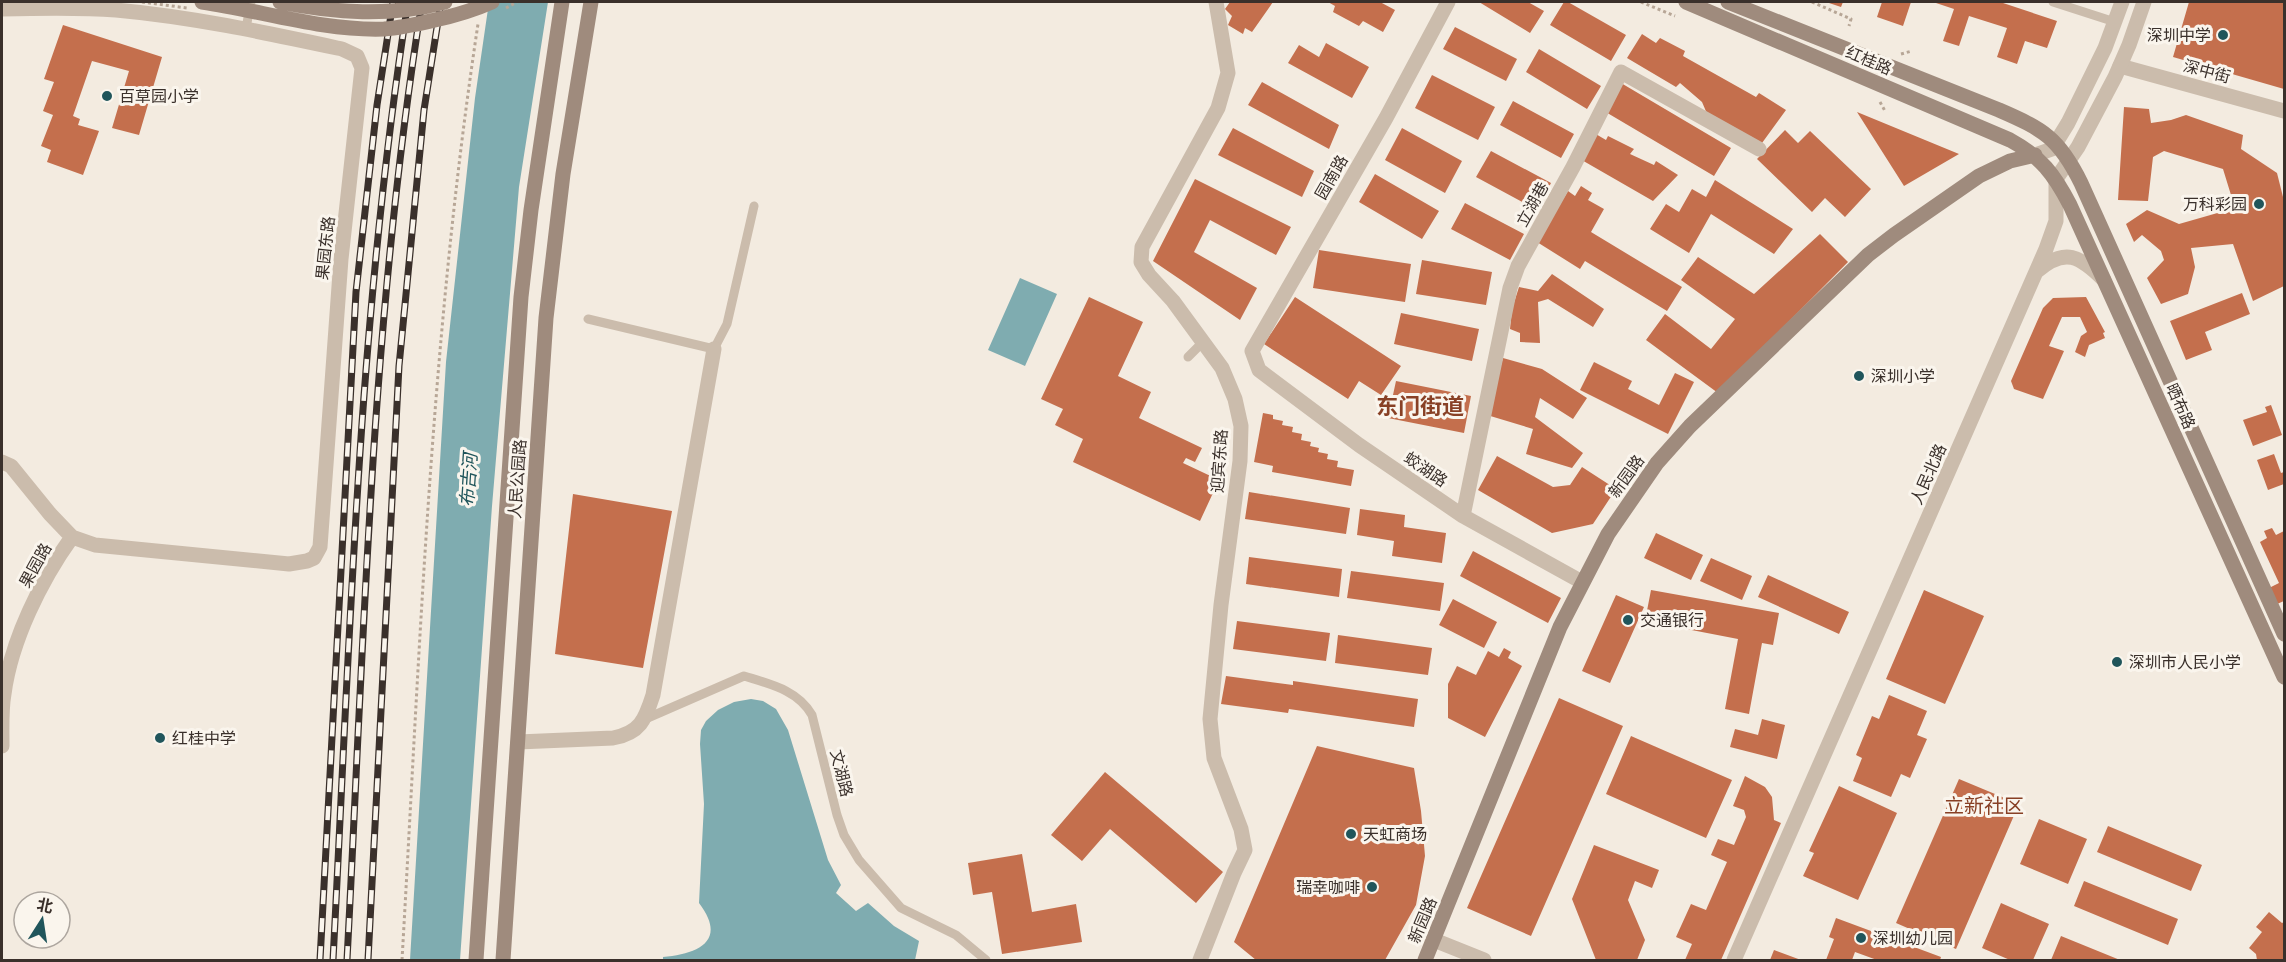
<svg xmlns="http://www.w3.org/2000/svg" width="2286" height="962" font-family="Manrope,'Noto Sans SC',sans-serif">
<rect width="100%" height="100%" fill="#f3ebe0"/>
<path fill="#7facb0" d="M489,2H548L519,187L492,506L460,960H410L446,362L475,98Z
M1020,278L1057,294L1025,366L988,350Z
M751,699L763,701L776,709L788,730L828,860L841,885L836,893L856,911L868,903L894,926L919,941L915,960H663V957C698,954 728,941 699,903L704,804L700,744L701,730L706,721L718,710L734,702Z"/>
<path fill="#c46f4d" d="M1230,2H1273L1252,32L1245,28L1243,34L1228,25L1232,16L1225,9Z
M1328,2H1380L1395,10L1383,32L1363,21L1359,26L1333,12L1335,6Z
M1479,2H1528L1544,11L1530,33Z
M1564,2H1568L1626,35L1611,61L1550,25Z
M1826,2H1843L1841,7Z
M1882,2H1911L1903,26L1877,17Z
M1933,2H2000L2057,21L2047,48L2025,41L2017,64L1997,57L2007,28L1969,16L1959,46L1943,41L1954,9Z
M2189,2H2284V89L2173,57Z
M63,25L162,57L139,135L112,128L129,71L92,61L73,116L80,119L78,125L99,131L83,175L47,162L51,150L41,146L53,115L43,111L54,82L44,79Z
M1455,27L1517,59L1506,81L1443,49Z
M1642,34L1656,43L1660,38L1685,51L1683,56L1756,97L1759,93L1786,110L1762,143L1708,116L1702,102L1680,83L1676,87L1627,58Z
M1326,43L1369,67L1352,98L1288,63L1299,45L1319,57Z
M1539,49L1601,86L1587,109L1526,72Z
M1432,75L1495,107L1478,140L1415,108Z
M1262,82L1339,125L1329,149L1248,105Z
M1621,83L1731,148L1714,176L1604,111Z
M1513,101L1574,134L1561,158L1500,125Z
M2124,107L2149,109L2151,123L2171,120L2186,115L2243,135L2241,149L2277,173L2284,201V286L2253,301L2233,244L2191,248L2195,267L2188,294L2161,304L2147,278L2164,260L2161,251L2142,235L2134,242L2126,224L2147,210L2179,224L2235,208L2223,169L2164,151L2153,157L2148,201L2118,200Z
M1857,112L1959,154L1904,186Z
M1233,128L1314,171L1302,197L1218,155Z
M1402,128L1462,161L1445,193L1385,160Z
M1785,130L1798,143L1810,131L1871,189L1845,217L1825,198L1812,212L1757,159Z
M1594,133L1606,140L1608,136L1634,149L1630,154L1654,165L1656,161L1678,175L1653,201L1580,159Z
M1491,151L1551,183L1537,210L1476,177Z
M1375,174L1439,211L1422,239L1359,202Z
M1195,179L1291,227L1276,255L1210,220L1194,252L1257,288L1240,320L1153,261Z
M1715,180L1793,229L1774,254L1711,214L1689,253L1650,229L1666,204L1679,212L1692,189L1706,197Z
M1581,186L1592,193L1588,200L1604,209L1591,232L1682,287L1667,311L1585,261L1580,269L1537,242L1568,191L1575,196Z
M1465,203L1524,234L1510,260L1451,229Z
M1820,234L1848,262L1718,393L1646,340L1665,314L1711,349L1735,319L1681,280L1698,257L1754,294Z
M1319,250L1411,264L1405,302L1313,288Z
M1422,260L1492,272L1486,305L1416,294Z
M1552,274L1604,309L1593,327L1548,299L1538,302L1540,343L1520,342V333L1510,329L1512,309L1519,287L1538,291Z
M2242,293L2250,314L2205,332L2212,350L2186,360L2170,321Z
M1089,297L1143,322L1118,376L1151,392L1139,418L1202,448L1195,462L1186,458L1183,463L1219,480L1200,521L1073,462L1083,439L1055,425L1063,409L1041,399Z
M1295,297L1401,366L1381,395L1359,381L1348,399L1264,344Z
M2086,297L2105,332L2103,333L2105,338L2089,345L2085,357L2075,352L2081,336L2087,332L2080,317H2062L2049,346L2064,351L2043,399L2014,389L2011,381L2043,308L2053,298Z
M1401,313L1479,329L1472,361L1394,344Z
M1503,358L1542,369L1587,398L1573,419L1540,398L1535,417L1583,453L1572,468L1526,454L1533,429L1487,415Z
M1594,362L1632,381L1628,389L1659,405L1675,373L1694,382L1668,434L1580,390Z
M1396,381L1471,396L1464,433L1388,418Z
M2271,405L2282,435L2253,446L2243,420L2267,412L2265,407Z
M1263,413L1273,415V419L1283,421L1282,425L1293,427L1292,432L1302,434L1301,440L1311,442L1310,446L1319,448L1318,452L1328,454L1327,459L1338,461L1337,467L1354,470L1351,486L1272,472L1273,466L1254,462Z
M2274,454L2281,473L2284,472V484L2268,490L2257,460Z
M1497,456L1553,487L1570,485L1582,467L1616,489L1593,524L1552,533L1478,490Z
M1249,492L1350,508L1346,534L1245,519Z
M573,494L672,511L643,668L555,654Z
M1360,509L1405,515L1404,527L1446,533L1442,563L1392,556L1394,541L1357,535Z
M2272,528L2276,535L2284,531V601L2277,604L2269,588L2279,583L2260,542L2267,538L2264,531Z
M1656,533L1703,555L1691,580L1644,558Z
M1473,551L1561,598L1548,623L1460,576Z
M1249,557L1342,569L1339,597L1246,584Z
M1711,558L1752,576L1742,600L1700,581Z
M1351,571L1444,583L1440,611L1347,598Z
M1768,575L1849,612L1839,634L1758,597Z
M1651,590L1779,613L1773,645L1762,643L1749,714L1725,709L1738,639L1645,621Z
M1924,590L1984,616L1945,704L1886,679Z
M1616,595L1644,607L1610,683L1582,671Z
M1453,599L1497,622L1484,648L1439,625Z
M1237,621L1330,633L1326,661L1233,649Z
M1338,635L1432,648L1428,675L1335,663Z
M1504,648L1511,652L1508,658L1522,666L1485,737L1448,718V684L1457,666L1476,675L1488,651L1499,657Z
M1226,676L1293,685V681L1418,699L1414,727L1289,709L1288,713L1221,704Z
M1889,695L1927,711L1917,735L1927,739L1910,778L1901,774L1891,797L1853,781L1862,758L1856,755L1872,716L1879,719Z
M1559,698L1623,726L1531,936L1467,908Z
M1762,719L1785,725L1777,759L1730,747L1735,729L1758,735Z
M1631,736L1732,780L1706,838L1606,794Z
M1317,746L1414,768L1421,811L1425,856L1416,905L1385,960H1256L1234,942Z
M1105,772L1223,872L1196,903L1110,829L1082,861L1051,835Z
M1745,776L1765,787L1772,797L1774,820L1781,823L1721,960H1685L1692,944L1676,937L1691,904L1706,910L1727,862L1711,855L1718,839L1734,845L1746,817L1744,810L1733,806Z
M1959,779L2019,804L1956,949L1896,923Z
M1839,786L1897,813L1858,900L1803,876L1814,853L1809,851Z
M2039,819L2087,839L2068,884L2020,864Z
M2108,826L2202,865L2191,891L2097,852Z
M1594,845L1659,870L1652,888L1635,881L1628,900L1645,940L1637,960H1596L1572,899Z
M1022,854L1032,912L1076,904L1082,942L1002,954L992,892L973,895L968,863Z
M2084,881L2178,919L2168,945L2074,906Z
M2001,903L2049,924L2033,960H2010L1982,948Z
M2269,912L2282,923L2284,922V960H2257L2256,954L2249,948L2262,932L2256,927Z
M1836,918L1941,957L1940,960H1877L1855,952L1852,960H1826L1834,939L1829,937Z
M2061,936L2120,960H2051Z
M1774,950L1801,960H1770Z"/>
<g fill="none" stroke-linecap="round" stroke-linejoin="round">
<path stroke="#b7a696" stroke-width="3" stroke-dasharray="3 3" stroke-linecap="butt" d="M1641,2L1675,16
M1812,2L1851,19L1849,26
M1901,54L1912,51
M1880,102L1885,111
M402,960C420,648 431,334 478,24"/>
<path stroke="#cbbcac" stroke-width="9" d="M2053,2L2115,22
M246,28L251,2
M588,319L714,349L727,324L754,206
M1188,357L1204,341
M643,720L744,676C770,684 798,690 812,715L837,815L844,835L859,860L901,908L956,935L986,960"/>
<path stroke="#cbbcac" stroke-width="15" d="M1448,2L1386,118L1252,351L1259,370L1359,445L1463,516L1582,582
M2,9C40,8 78,7 116,10C193,17 267,33 342,49L357,56L362,68L341,259L320,547L314,558L307,561L289,564L95,545L72,537
M2120,66L2284,111
M2,462L11,466L50,514L72,537C41,580 11,641 4,694C1,711 2,729 2,746
M1463,516L1510,288L1518,266L1573,167L1621,72L1759,149
M518,742L613,738C640,733 645,720 653,695L714,349
M1434,940L1484,960
M1200,960L1234,873L1245,850L1241,829L1214,758L1210,719L1221,605L1240,461L1241,426L1235,399L1222,368L1173,301L1149,275L1141,262L1142,247L1218,108L1228,73L1216,2"/>
<path stroke="#cbbcac" stroke-width="15" d="M2035,155L2052,149L2068,123L2105,48L2122,2
M2037,271C2065,247 2080,256 2104,280
M1734,960L2046,249L2056,221V179L2078,147L2115,77L2129,45L2144,2"/>
<path stroke="#9f8b7d" stroke-width="15" d="M1686,2L2010,140C2041,157 2054,174 2070,205L2284,677
M1728,2L1999,110C2043,129 2059,138 2081,183L2284,634
M476,960L521,297L531,210L562,2
M503,960L546,318L563,174L591,2
M1425,960L1560,627L1608,534L1657,463L1690,426L1868,255L1894,235L1979,176L2010,161L2035,155"/>
<defs>
<path id="rail" d="M320,960L356,292L377,105L393,2
M333,960C350,640 358,319 408,2
M347,960C364,640 371,318 422,2
M368,960L399,366L424,110L441,2"/>
</defs>
<use href="#rail" stroke="#3a302b" stroke-width="7"/>
<use href="#rail" stroke="#faf5ed" stroke-width="4.5" stroke-dasharray="14" stroke-linecap="butt"/>
<path stroke="#b7a696" stroke-width="3" stroke-dasharray="3 3" stroke-linecap="butt" d="M142,2L187,8
M506,8L517,2"/>
<path stroke="#9f8b7d" stroke-width="15" d="M202,2C263,11 322,31 384,29C401,28 418,24 435,20C454,16 474,10 492,2
M280,2C335,13 390,17 445,2"/>
</g>
<g fill="#20555b" stroke="#faf5ed" stroke-width="2">
<circle cx="2223" cy="35" r="6"/>
<circle cx="107" cy="96" r="6"/>
<circle cx="2259" cy="204" r="6"/>
<circle cx="1859" cy="376" r="6"/>
<circle cx="1628" cy="620" r="6"/>
<circle cx="2117" cy="662" r="6"/>
<circle cx="160" cy="738" r="6"/>
<circle cx="1351" cy="834" r="6"/>
<circle cx="1372" cy="887" r="6"/>
<circle cx="1861" cy="938" r="6"/>
</g>
<g text-anchor="middle" stroke-width="6" stroke-linejoin="round" paint-order="stroke">
<g font-size="16" fill="#3a302b" stroke="#faf5ed" text-anchor="start">
<text x="2211" y="41" text-anchor="end">深圳中学</text>
<text x="119" y="102">百草园小学</text>
<text x="2247" y="210" text-anchor="end">万科彩园</text>
<text x="1871" y="382">深圳小学</text>
<text x="1640" y="626">交通银行</text>
<text x="2129" y="668">深圳市人民小学</text>
<text x="172" y="744">红桂中学</text>
<text x="1363" y="840">天虹商场</text>
<text x="1360" y="893" text-anchor="end">瑞幸咖啡</text>
<text x="1873" y="944">深圳幼儿园</text>
</g>
<g font-size="16" fill="#3a302b" stroke="#faf5ed">
<text transform="translate(1869 60) rotate(23)" y="6">红桂路</text>
<text transform="translate(2207 71) rotate(15)" y="6">深中街</text>
<text transform="translate(1331 177) rotate(-60)" y="6">园南路</text>
<text transform="translate(1532 204) rotate(-61)" y="6">立湖巷</text>
<text transform="translate(325 248) rotate(-84)" y="6">果园东路</text>
<text transform="translate(2181 406) rotate(66)" y="6">晒布路</text>
<text transform="translate(1219 461) rotate(-86)" y="6">迎宾东路</text>
<text transform="translate(1426 469) rotate(34)" y="6">蛟湖路</text>
<text transform="translate(1928 474) rotate(-66)" y="6">人民北路</text>
<text transform="translate(1626 476) rotate(-54)" y="6">新园路</text>
<text transform="translate(517 479) rotate(-86)" y="6">人民公园路</text>
<text transform="translate(35 565) rotate(-61)" y="6">果园路</text>
<text transform="translate(842 773) rotate(76)" y="6">文湖路</text>
<text transform="translate(1422 920) rotate(-67)" y="6">新园路</text>
</g>
<g font-size="18" font-style="italic" fill="#20555b" stroke="#faf5ed">
<text transform="translate(469 480) rotate(-86)" y="6">布吉河</text>
</g>
<g font-size="20" fill="#884025" stroke="#faf5ed">
<text x="1984" y="813">立新社区</text>
</g>
<g font-size="22" font-weight="bold" fill="#884025" stroke="#faf5ed">
<text x="1420" y="414">东门街道</text>
</g>
</g>
<rect width="2286" height="962" fill="none" stroke="#3a302b" stroke-width="6"/>
<g transform="translate(42 920) rotate(12)"><circle r="28" fill="#faf5ed" stroke="#ada69f" stroke-width="1.5"/>
<path d="M0-4.5L10 22L0 15L-10 22Z" fill="#20555b"/>
<text y="-9" font-size="16" font-weight="bold" text-anchor="middle" fill="#3a302b">北</text>
</g>
</svg>
